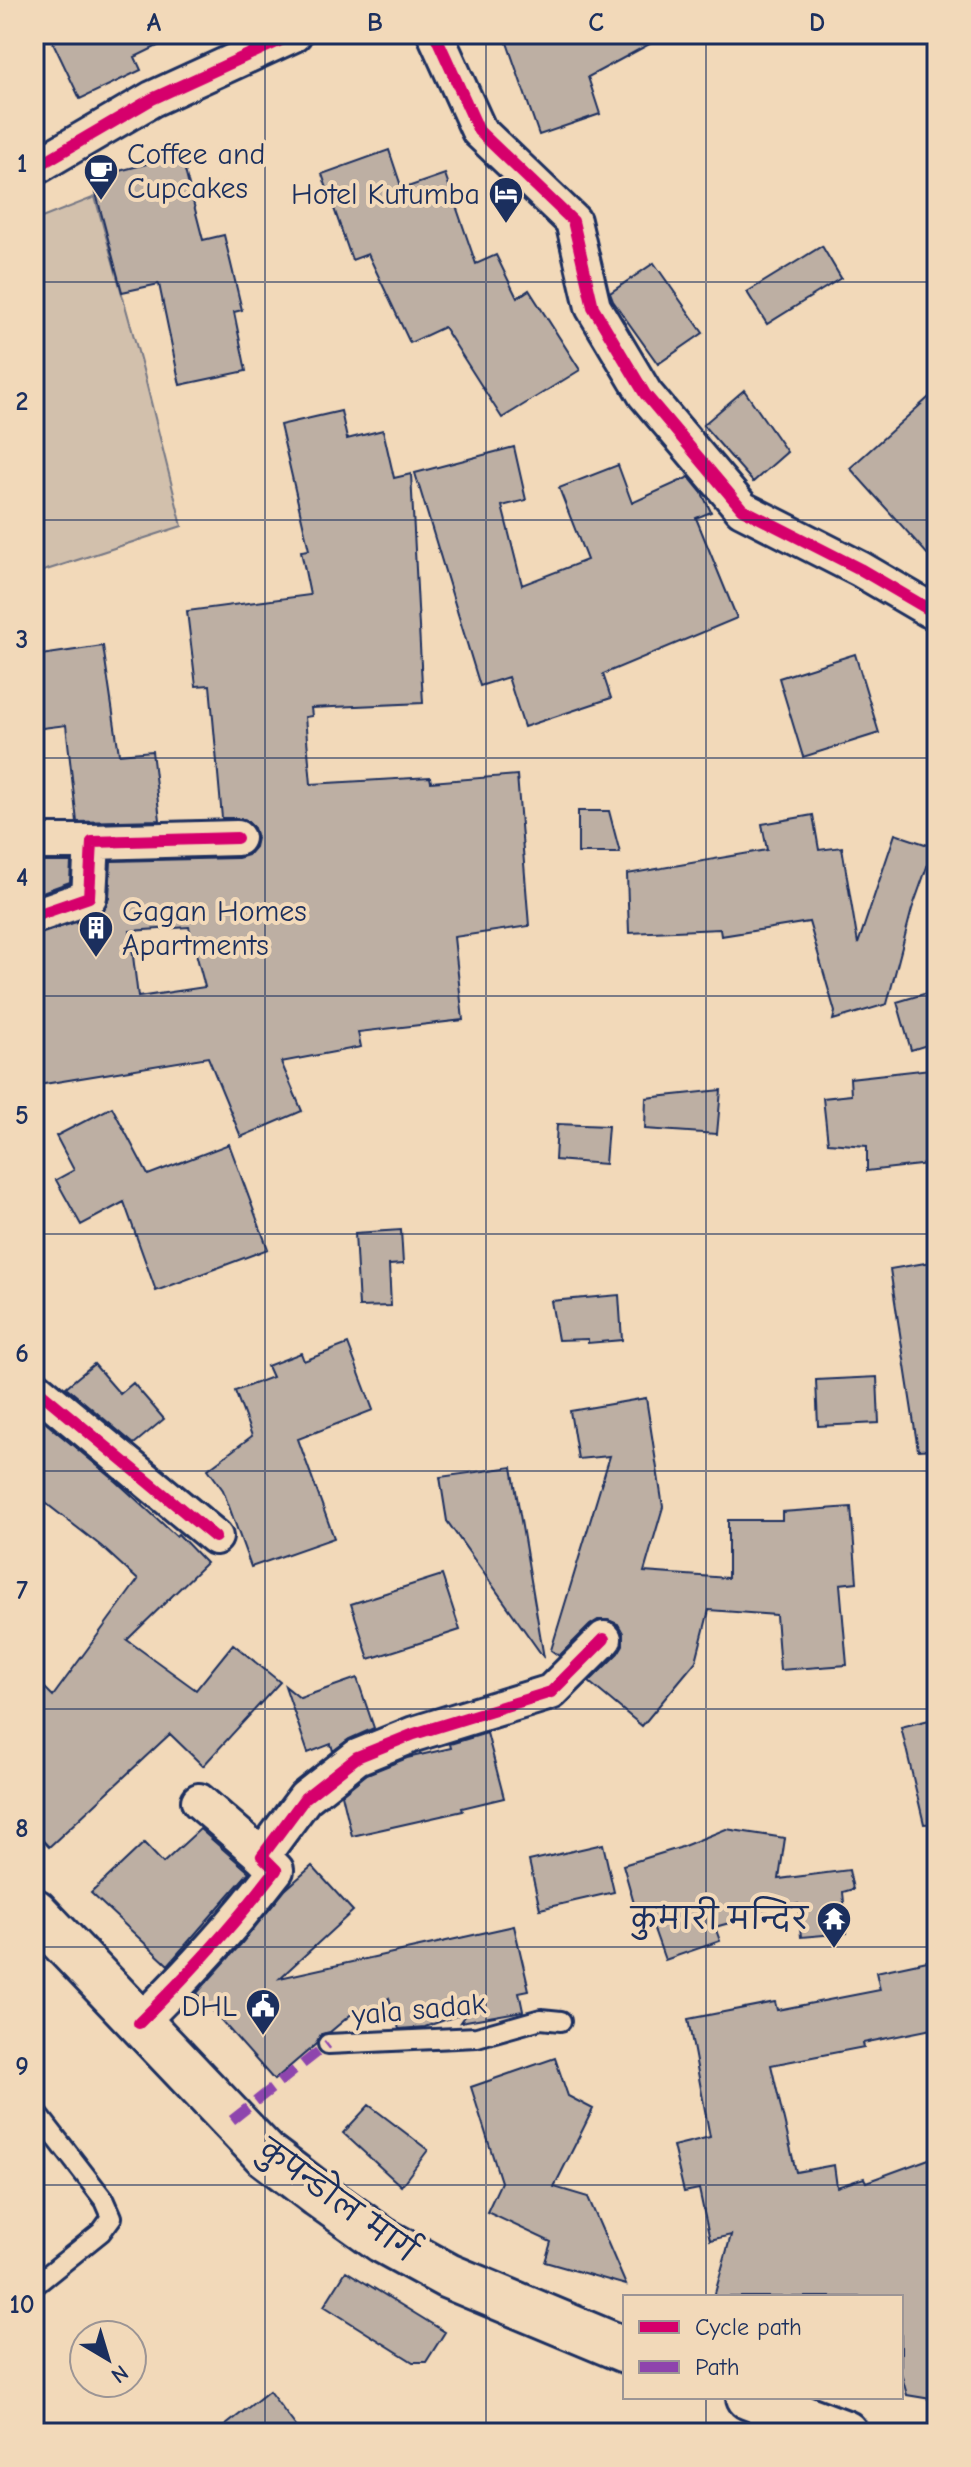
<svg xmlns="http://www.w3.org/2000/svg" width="971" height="2467" font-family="'Comic Neue','Playpen Sans Deva',sans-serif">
<rect width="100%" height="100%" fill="#f2d9b9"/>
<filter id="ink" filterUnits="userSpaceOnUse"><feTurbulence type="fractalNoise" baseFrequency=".0125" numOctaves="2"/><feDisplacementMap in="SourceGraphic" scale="16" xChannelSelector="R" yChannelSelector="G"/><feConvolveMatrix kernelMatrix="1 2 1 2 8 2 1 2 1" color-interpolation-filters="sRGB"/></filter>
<g filter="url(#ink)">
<path fill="#d2c0ac" stroke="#767885" stroke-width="2" d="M95,197L142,366L182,526L34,574V221Z"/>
<path fill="#bdafa3" stroke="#1b2f5e" stroke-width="2" fill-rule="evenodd" d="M49,34H182L135,57L141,70L80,99Z
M504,34H668L588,77L600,114L539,135Z
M389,150L402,189L445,174L476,264L496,255L517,298L529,290L580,370L502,418L444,327L410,343L368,254L352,260L322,174Z
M181,155L203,240L224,235L242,310L234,312L246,371L180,385L159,284L122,292L92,178Z
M822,246L841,278L767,324L747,292Z
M654,263L703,333L658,364L613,301L610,293Z
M744,390L787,452L753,482L703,425Z
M937,390V565L850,468Z
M341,411L347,439L383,430L394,478L411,474L423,703L311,708L312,716L305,717L311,784L430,777L431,782L517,775L529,926L454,937L463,1020L358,1032L361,1047L281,1062L302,1111L241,1137L208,1057L38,1085L34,1060V935L96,916L104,910L109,898L111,861L238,858L248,855L255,847L257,838L254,828L247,821L236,818H222L210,685L196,686L187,611L310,595L301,551L309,550L280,425ZM189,927L205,987L138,997L130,931Z
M514,447L526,500L502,506L522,585L587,560L559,488L618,465L632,503L689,477L702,493L711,512L696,518L737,618L603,674L611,698L524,727L508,677L480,686L415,473Z
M103,646L119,754L152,751L160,820L77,822L66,725L34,729V656Z
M855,654L879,733L803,757L779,678Z
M578,811H609L620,853H578Z
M813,815L819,850L842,847L858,944L895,834L934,847L912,909L887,1004L833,1020L835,1012L809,922L721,936L720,929L629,933L627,874L767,850L762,824Z
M34,862H71L70,882L34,895Z
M937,990V1042L911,1050L897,1002Z
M930,1069L937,1130V1163L867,1171V1146L828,1143L823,1098L851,1095L850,1078Z
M721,1090L717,1134L645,1129L646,1098Z
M112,1107L148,1175L229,1144L268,1249L156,1291L124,1202L81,1225L56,1180L74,1170L56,1136Z
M557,1124L608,1126L605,1164L555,1160Z
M401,1230L403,1264L389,1265L391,1306L359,1307L355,1233Z
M937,1261V1449L918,1450L890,1269Z
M619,1295L622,1340L588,1343V1339L558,1340L551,1301Z
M348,1344L373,1410L298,1439L334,1538L251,1567L223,1490L208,1469L252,1436L235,1391L272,1377L267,1366L301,1353L304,1361Z
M94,1364L120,1394L133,1383L164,1419L134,1444L66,1387Z
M877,1377L879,1423L818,1426L816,1380Z
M646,1398L663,1507L644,1572L728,1578V1520H782V1512L851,1507L857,1582L840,1584L847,1665L780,1670L776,1615L709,1610L696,1661L642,1726L589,1682L618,1653L623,1645V1633L618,1624L608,1620H598L590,1625L559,1656L551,1650L610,1456L578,1459L570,1411Z
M41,1419L117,1482L176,1536L178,1534L206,1563L127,1640L196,1690L233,1644L280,1682L203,1766L170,1734L49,1847L34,1831V1677L53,1696L138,1580L101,1546L34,1494V1429Z
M512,1467L544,1658L447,1521L440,1477Z
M442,1575L460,1630L369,1659L351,1604Z
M357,1678L374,1728L349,1739L333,1751L331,1744L308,1753L285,1686L300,1698Z
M937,1718V1823L924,1824L901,1727Z
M487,1733L504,1798L462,1808L463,1811L352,1836L342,1794L367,1774L407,1758L451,1748L450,1744Z
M200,1829L249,1872L168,1965L91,1893L144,1843L163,1863Z
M726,1829L785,1838L779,1879L849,1870L853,1889L843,1892L847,1933L801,1937L798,1904L715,1927L720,1941L665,1960L645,1904L635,1907L623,1865L679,1848Z
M603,1844L614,1892L540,1909L529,1861Z
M312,1866L353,1911L280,1978L514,1926L529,1990L519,1992L523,2011L460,2022L467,2012L425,2027L399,2029L389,1998L360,2020L354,2012L330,2032L321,2034L316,2044L274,2080L197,1993L242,1943L285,1890Z
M932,1960L937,1981V2028L863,2043L864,2047L771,2065L796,2172L834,2165L837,2187L864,2178L866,2182L937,2156V2400L907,2395L901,2373V2297H714L731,2235L710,2240L699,2189L684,2192L673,2146L710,2137L688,2019L775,2002L777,2010L880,1990L876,1972Z
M555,2058L568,2096L593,2109L554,2187L588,2197L626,2285L545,2262L551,2242L487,2212L501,2182L471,2087Z
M369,2105L428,2150L401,2186L343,2133Z
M346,2271L445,2332L426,2362H413L324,2306Z
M269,2391L301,2433H216Z"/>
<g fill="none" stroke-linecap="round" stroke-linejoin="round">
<defs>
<path id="service" d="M328,2044L477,2037L541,2019L561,2021
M34,2109L105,2201L112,2217L101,2232L34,2286"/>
<path id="minor" d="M435,34L479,131L573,221L593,307L645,394L742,509L860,569L930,610L937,608
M34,168L152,99L294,34
M34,842H92
M34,916L89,897L92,842L237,838
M34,1387L215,1537
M199,1801L262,1856
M139,2023C188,1975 234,1925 276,1870L262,1856L305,1798L357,1757L414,1734L551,1692L604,1639"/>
<path id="primary" d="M34,1911L265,2154L319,2195L382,2240L448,2276L625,2350
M749,2397L845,2433"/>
</defs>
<use href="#service" stroke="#1b2f5e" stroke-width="24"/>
<use href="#minor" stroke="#1b2f5e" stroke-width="40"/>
<use href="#primary" stroke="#1b2f5e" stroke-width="50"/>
<use href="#service" stroke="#f2d9b9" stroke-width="18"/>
<use href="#minor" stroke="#f2d9b9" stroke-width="34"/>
<use href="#primary" stroke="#f2d9b9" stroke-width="44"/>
<path stroke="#8e44ad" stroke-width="10" stroke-dasharray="20 10" stroke-linecap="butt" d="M232,2120L328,2044"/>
<defs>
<path id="cycleway" d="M435,34L479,131L573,221L593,307L645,394L742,509L860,569L930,610L937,608
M34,168L152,99L294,34
M34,916L89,897L92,842L237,838
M34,1387L215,1537
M139,2023C188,1975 234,1925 276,1870L262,1856L305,1798L357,1757L414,1734L551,1692L604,1639"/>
</defs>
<use href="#cycleway" stroke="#f2d9b9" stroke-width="17"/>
<use href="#cycleway" stroke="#d6006c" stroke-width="12"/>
</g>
</g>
<path fill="none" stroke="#1b2f5e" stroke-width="2" stroke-opacity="0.55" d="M265,34V2433M486,34V2433M706,34V2297M34,282H937M34,520H937M34,758H937M34,996H937M34,1234H937M34,1471H937M34,1709H937M34,1947H937M34,2185H937M706,2397V2433"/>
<defs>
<symbol id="cafe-pin" viewBox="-11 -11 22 30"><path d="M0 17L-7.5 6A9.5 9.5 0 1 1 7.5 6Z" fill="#1b2f5e" stroke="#f2d9b9"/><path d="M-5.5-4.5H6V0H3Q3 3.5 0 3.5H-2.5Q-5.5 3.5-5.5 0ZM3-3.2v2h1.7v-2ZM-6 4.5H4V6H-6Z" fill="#fff"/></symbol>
<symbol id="hotel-pin" viewBox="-11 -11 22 30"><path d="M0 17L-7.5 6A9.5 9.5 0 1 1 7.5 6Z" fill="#1b2f5e" stroke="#f2d9b9"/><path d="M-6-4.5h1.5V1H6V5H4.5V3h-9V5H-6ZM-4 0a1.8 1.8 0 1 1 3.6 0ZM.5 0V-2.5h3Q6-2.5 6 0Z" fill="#fff"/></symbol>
<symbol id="building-pin" viewBox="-11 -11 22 30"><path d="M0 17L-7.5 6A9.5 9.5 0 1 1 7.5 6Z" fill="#1b2f5e" stroke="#f2d9b9"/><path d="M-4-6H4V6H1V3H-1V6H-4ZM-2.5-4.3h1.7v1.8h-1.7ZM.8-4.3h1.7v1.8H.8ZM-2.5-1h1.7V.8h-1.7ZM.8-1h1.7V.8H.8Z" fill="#fff"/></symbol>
<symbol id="temple-pin" viewBox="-11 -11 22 30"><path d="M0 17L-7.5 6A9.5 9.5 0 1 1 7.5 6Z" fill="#1b2f5e" stroke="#f2d9b9"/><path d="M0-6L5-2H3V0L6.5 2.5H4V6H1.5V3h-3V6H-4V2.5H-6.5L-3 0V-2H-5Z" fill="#fff"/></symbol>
<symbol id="civic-pin" viewBox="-11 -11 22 30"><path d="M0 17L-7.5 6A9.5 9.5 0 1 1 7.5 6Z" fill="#1b2f5e" stroke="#f2d9b9"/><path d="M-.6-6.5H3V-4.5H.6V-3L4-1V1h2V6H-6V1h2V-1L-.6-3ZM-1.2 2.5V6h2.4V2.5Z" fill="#fff"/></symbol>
</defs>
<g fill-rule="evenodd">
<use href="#cafe-pin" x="81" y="151" width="40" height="54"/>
<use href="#hotel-pin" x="486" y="174" width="40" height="54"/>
<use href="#building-pin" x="76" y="908" width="40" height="54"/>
<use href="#temple-pin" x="814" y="1899" width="40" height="54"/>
<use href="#civic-pin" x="243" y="1986" width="40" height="54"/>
</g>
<g text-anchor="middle" stroke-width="8" stroke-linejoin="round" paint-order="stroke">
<g font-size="30" fill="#1b2f5e" stroke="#f2d9b9" text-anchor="end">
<text x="127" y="164" text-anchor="start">Coffee and<tspan x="127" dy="34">Cupcakes</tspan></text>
<text x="480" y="204">Hotel Kutumba</text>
<text x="122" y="921" text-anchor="start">Gagan Homes<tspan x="122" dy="34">Apartments</tspan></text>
<text x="808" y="1929">कुमारी मन्दिर</text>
<text x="237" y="2016">DHL</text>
</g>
<g font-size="30" fill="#1b2f5e" stroke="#f2d9b9">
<text transform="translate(419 2009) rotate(-5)" y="10">yala sadak</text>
<text transform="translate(338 2201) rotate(36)" y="10">कुपन्डोल मार्ग</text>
</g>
</g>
<rect width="971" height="2467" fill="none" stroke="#f2d9b9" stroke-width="88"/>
<rect x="623" y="2295" width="280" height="104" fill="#f2d9b9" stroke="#9c9595" stroke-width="2"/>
<rect x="639" y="2321" width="40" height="12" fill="#d6006c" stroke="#9c9595" stroke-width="2"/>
<text x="695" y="2335" font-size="24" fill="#1b2f5e">Cycle path</text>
<rect x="639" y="2361" width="40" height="12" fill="#8e44ad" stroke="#9c9595" stroke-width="2"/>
<text x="695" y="2375" font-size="24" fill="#1b2f5e">Path</text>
<g transform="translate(108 2359) rotate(142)"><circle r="38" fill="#f2d9b9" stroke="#9c9595" stroke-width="2"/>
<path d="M0-6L14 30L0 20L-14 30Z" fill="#1b2f5e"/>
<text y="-12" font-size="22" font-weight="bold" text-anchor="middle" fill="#1b2f5e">N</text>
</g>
<rect x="44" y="44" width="883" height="2379" fill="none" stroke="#1b2f5e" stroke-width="3"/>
<g font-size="26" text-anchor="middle" font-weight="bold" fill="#1b2f5e">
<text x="154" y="31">A</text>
<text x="375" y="31">B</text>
<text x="596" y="31">C</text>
<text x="817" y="31">D</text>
<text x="22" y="172">1</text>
<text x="22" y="410">2</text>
<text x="22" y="648">3</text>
<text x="22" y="886">4</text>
<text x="22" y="1124">5</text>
<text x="22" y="1362">6</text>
<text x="22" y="1599">7</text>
<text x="22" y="1837">8</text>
<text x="22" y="2075">9</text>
<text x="22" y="2313">10</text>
</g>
</svg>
